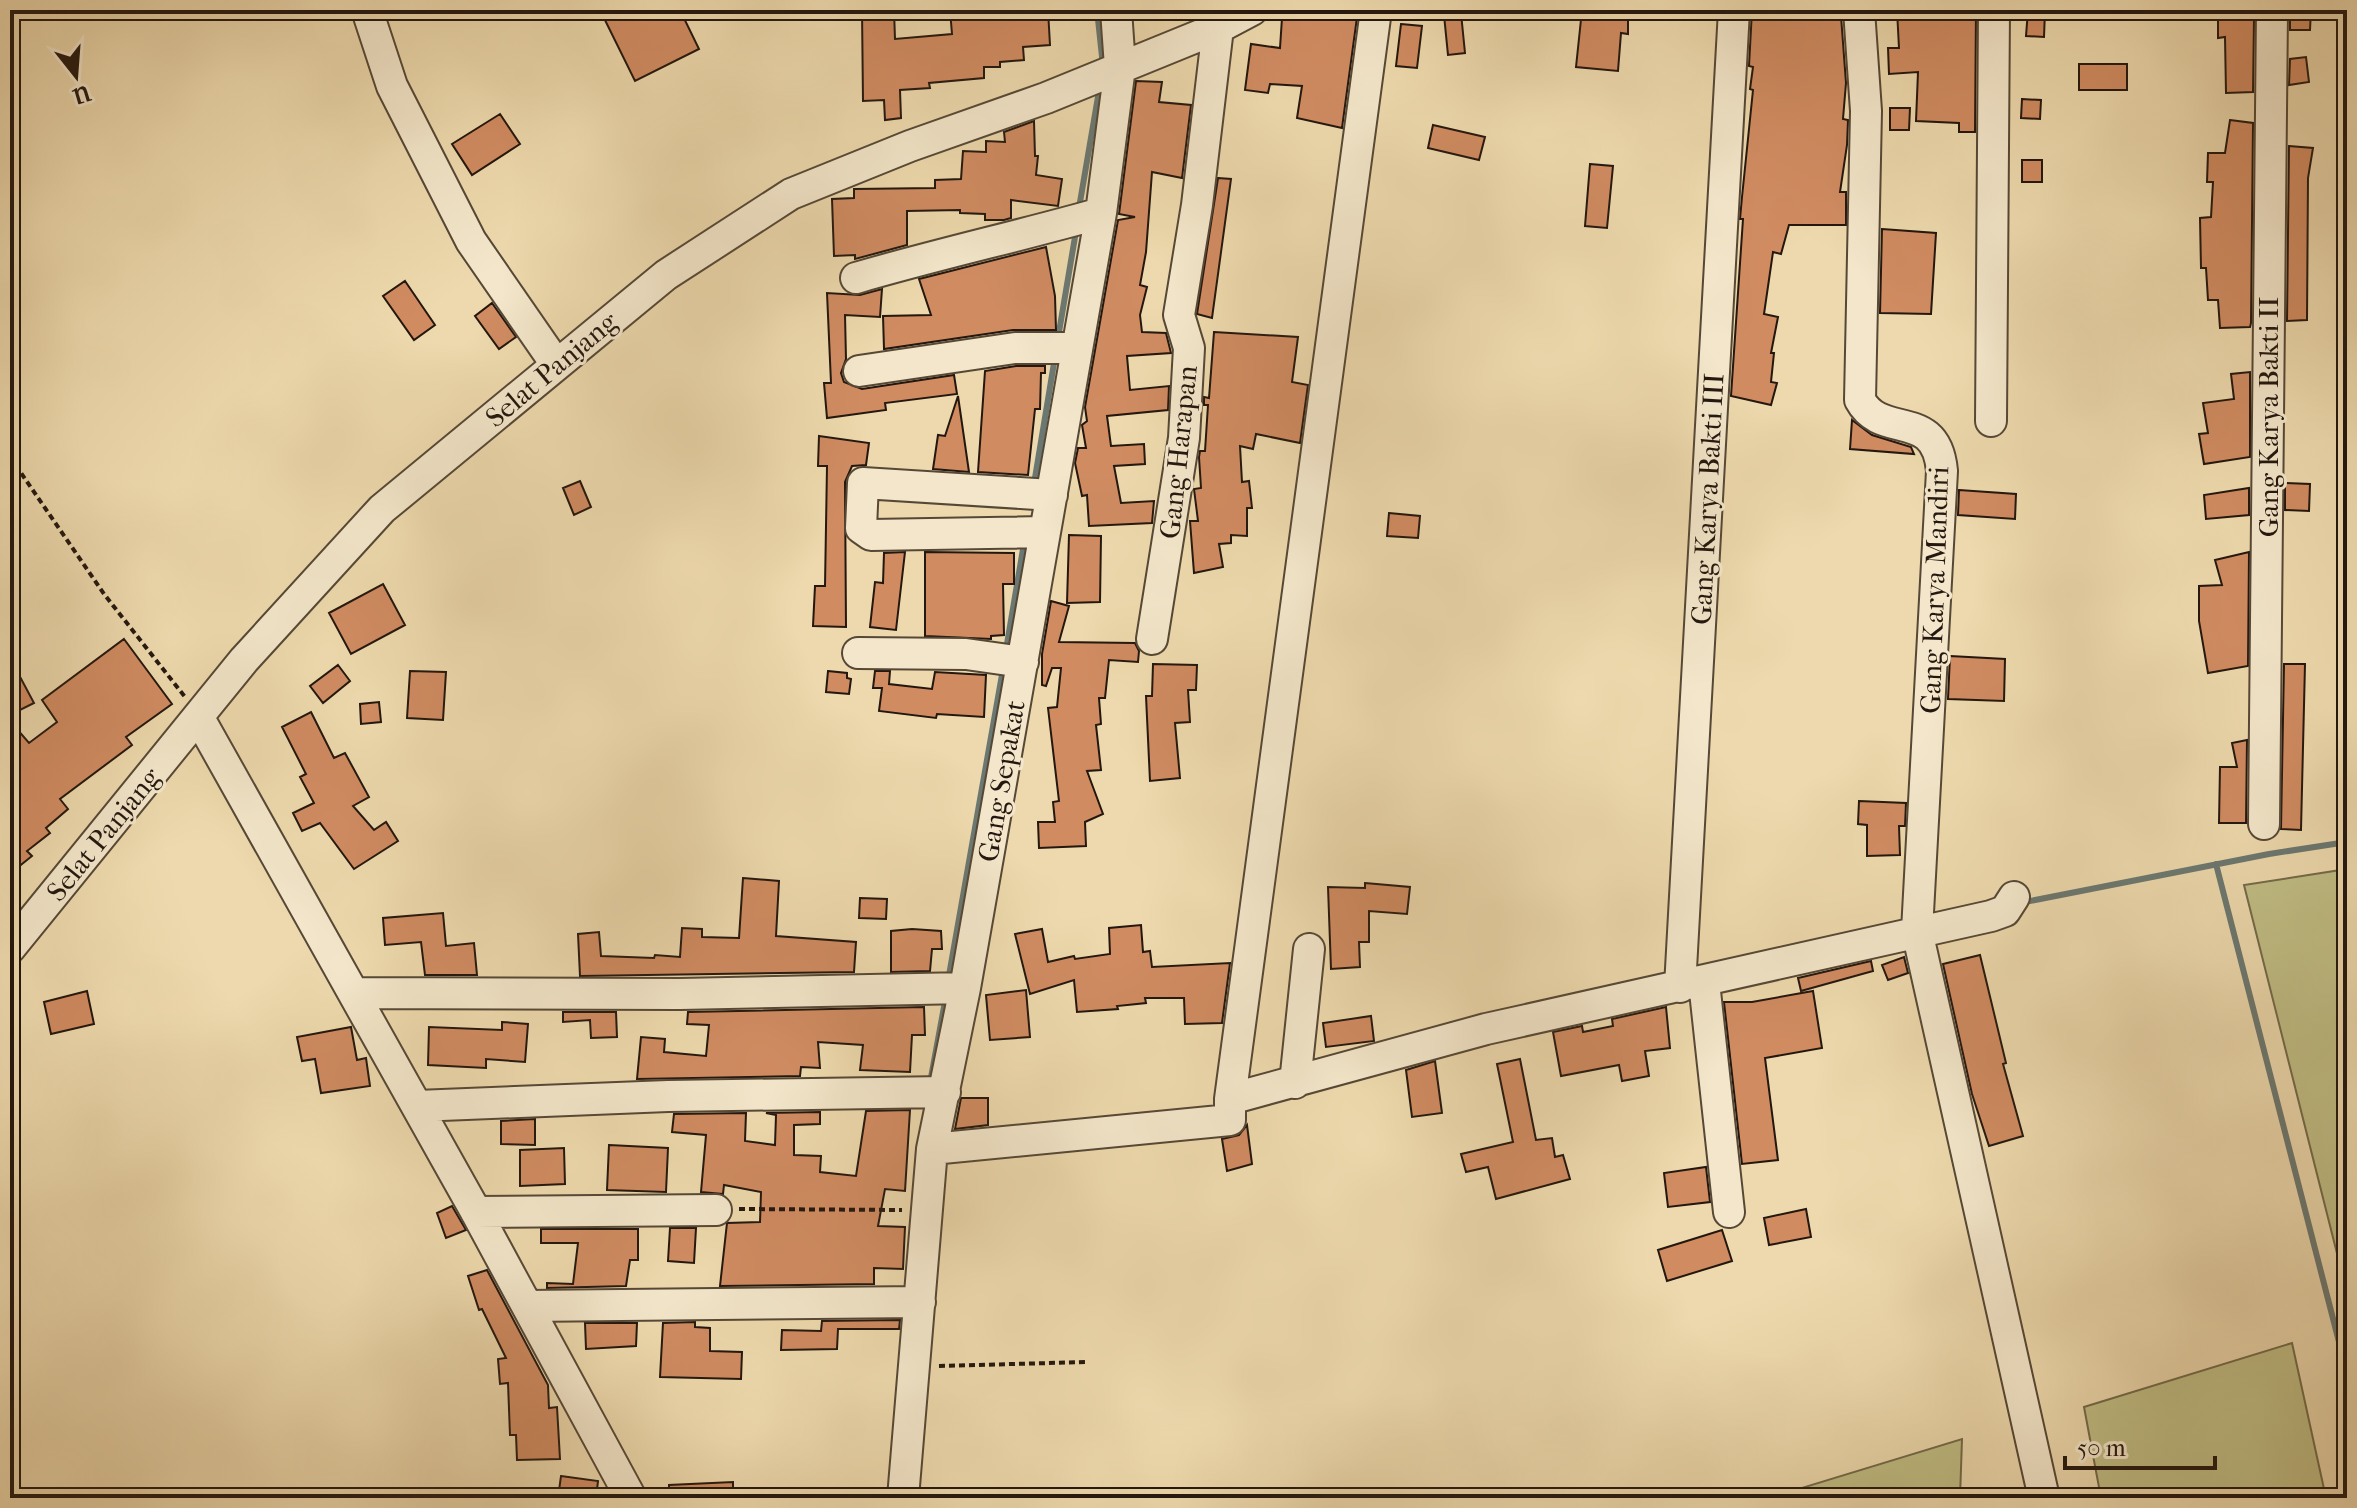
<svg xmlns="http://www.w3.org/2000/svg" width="2357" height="1508" font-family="'IM FELL French Canon',serif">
<rect width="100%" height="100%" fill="#edd9ad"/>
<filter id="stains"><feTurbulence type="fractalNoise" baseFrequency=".0025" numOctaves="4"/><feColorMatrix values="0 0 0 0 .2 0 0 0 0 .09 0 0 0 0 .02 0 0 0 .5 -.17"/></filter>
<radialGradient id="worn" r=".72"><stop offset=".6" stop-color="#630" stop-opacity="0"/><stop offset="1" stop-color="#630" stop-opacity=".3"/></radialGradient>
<path fill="#c0bd84" stroke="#726a4a" stroke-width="2" d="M2347,869V1293L2244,885Z
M2292,1343L2326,1498H2101L2084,1407Z
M1962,1439L1960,1498H1769Z"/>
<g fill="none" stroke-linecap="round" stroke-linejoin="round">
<path stroke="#6b7871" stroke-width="6" d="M1097,10L1103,66
M1079,208L1100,85
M1058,338L1076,231
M1034,484L1055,357
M1006,650L1024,543
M2216,864L2347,1373
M2020,903L2269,854L2347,842
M948,981L1003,669
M930,1083L946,996"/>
</g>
<path fill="#d08b61" stroke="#23170f" stroke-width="2" d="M600,10H680L699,49L635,81Z
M862,10H894L895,39L952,34L950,10H974V15L1025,18L1024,10H1048L1050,45L1023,47L1024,60L1000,62V67H984V78L929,83L930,88L900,90L901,118L885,120L884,100L863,101Z
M1310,10H1358L1342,128L1297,118L1302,86L1270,84L1268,93L1245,90L1251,44L1280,48L1282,18L1309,20Z
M1582,10H1628V34L1621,33L1618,71L1576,67Z
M1752,10L1841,16L1846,83L1843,119L1848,120L1847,145L1840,192H1846V225H1789L1781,254L1773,252L1764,314L1778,317L1771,353H1774L1771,382L1777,383L1771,405L1731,396L1743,219H1740L1742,197L1753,90L1750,89L1753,67L1749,66Z
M1897,10H1976L1975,132H1959V123L1916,121L1918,72L1889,74L1888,48H1899Z
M2028,10L2045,11L2044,37L2026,36Z
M2290,10H2311L2310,30H2290Z
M1461,13L1465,53L1448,55L1444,15Z
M2218,19H2254L2253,92L2226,93L2225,37L2218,38Z
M1401,24L1422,26L1417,68L1396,66Z
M2306,57L2309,82L2289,85L2290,59Z
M2079,64H2127V90H2079Z
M1136,81L1162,82L1159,102L1191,105L1182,178L1152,172L1146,252L1140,285L1147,287L1140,315L1142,332L1166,333L1171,353L1127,356L1130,390L1169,386L1168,410L1107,416L1111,446L1144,444L1145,464L1114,466L1121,503L1154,501L1152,523L1089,526L1087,495L1082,496L1075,463L1078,448H1086L1082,425L1087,421L1085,407L1118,220L1135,217L1119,214Z
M2022,99L2041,100L2040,119L2021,118Z
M1890,108H1910L1909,130H1890Z
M500,114L520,144L472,175L452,144Z
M2230,120L2253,123L2251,323L2250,327L2220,328L2218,300H2208L2206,268H2201L2200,218L2211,217L2213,182H2207L2208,153H2225Z
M1034,121L1035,156H1038L1036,175L1062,179L1058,206L1011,200V218L1004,220H985V214L960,213V210L907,211V245L855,259V255L834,256L832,199L854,198V189L935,188V180L961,179L963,151L986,152V141L1005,142L1004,132Z
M1433,125L1485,137L1479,160L1428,148Z
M2289,146L2313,148L2308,178L2307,320L2287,321Z
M2022,160H2042V182H2022Z
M1590,164L1613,166L1607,228L1585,226Z
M1218,178L1231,179L1212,318L1197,314Z
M1882,229L1936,233L1931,314L1880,313Z
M1046,247L1055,296L1056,330H1013L884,349L883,316L931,315L919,279Z
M405,281L435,325L414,340L383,296Z
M882,289L880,317L845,315L846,359L841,373L844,382L862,389L954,375L957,394L885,403L886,410L827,418L824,383H831L827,293L860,295Z
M492,303L516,337L499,349L475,316Z
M1214,332L1298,337L1292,382L1308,385L1300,443L1256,434L1253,449L1240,446L1242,482L1249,481L1252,508H1247V536L1231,535V543L1219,544L1223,567L1194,573L1190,521H1198L1194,489L1201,488L1199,457L1200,451H1205L1208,405H1204V397L1209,398Z
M1016,366H1045V373H1041L1040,409H1035L1028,475L978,472L985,371Z
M2250,372V457L2204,464L2199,434L2208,433L2203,403L2234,399L2231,374Z
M958,396L969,472L933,469L938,435L945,436Z
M1852,420L1872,435L1911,447L1914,454L1850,449Z
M819,436L869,443L866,465L852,466L845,482L846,627L813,626L815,586H825L827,466H818Z
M580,481L591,507L574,515L563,488Z
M2285,483L2310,484L2309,511L2285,510Z
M2249,488V515L2206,519L2204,495Z
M1959,490L2016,494L2015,519L1958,515Z
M1389,513L1420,516L1418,538L1387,536Z
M1069,535L1101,536L1100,602L1067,603Z
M905,552L896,630L870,627L875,582L883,583L884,553Z
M925,552L1014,553V584H1003L1004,635L991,636V639L925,636Z
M2249,552L2248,666L2208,673L2199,621V586L2222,585L2215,560Z
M383,584L405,625L351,654L329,613Z
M1051,601L1069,606L1059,642L1135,643L1139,651L1138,662L1109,660L1105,698H1099L1101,724L1096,725L1101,770L1087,771L1103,814L1085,822L1086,846L1039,848L1038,822H1055L1053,802L1059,801L1048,708L1057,707L1061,668H1052L1046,686L1042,685V654Z
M124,639L172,704L126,737L132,745L60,799L68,809L46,828L50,833L27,851L32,856L17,868L10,864V721L29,743L57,722L42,700Z
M1950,656L2005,659L2004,701L1948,699Z
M10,658L34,703L10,715Z
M1153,664L1197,665L1196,690H1188L1190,722L1175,723L1180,778L1150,781L1146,696H1152Z
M2284,664H2305L2301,830L2281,829Z
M338,665L350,681L323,703L310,686Z
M410,671L446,672L443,720L407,718Z
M828,671L847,673V678L851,679L849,694L826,692Z
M875,671H890L889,684L932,689L935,672L986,675L984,717L937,714L936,718L879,711L882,688H873Z
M379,702L381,722L361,724L360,704Z
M311,712L334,758L345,753L369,797L353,806L374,830L386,822L398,841L354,869L320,823L302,831L293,813L314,803L300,777L306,774L282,727Z
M2247,740L2246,823H2219L2220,767H2237L2232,743Z
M1859,801L1906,803L1905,826H1899L1900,855L1867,856V825L1858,824Z
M743,878L779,881L776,936L856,942L854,972L580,976L578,934L599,932L601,956L654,958L655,955L680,957L682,928L702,929V937L739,938Z
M1365,883L1410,887L1407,914L1369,911V942H1359L1360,967L1331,969L1328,887L1365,888Z
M860,898L887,899L886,919L859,918Z
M443,913L446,946L474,943L477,975H425L421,942L385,945L383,918Z
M1141,925L1143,952L1150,951L1152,967L1230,963L1222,1023L1185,1024L1184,998H1145L1146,1003L1117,1006L1118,1009L1077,1012L1074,980L1030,994L1015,934L1042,929L1048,962L1074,956L1075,959L1110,954L1109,928Z
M912,929L941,931L942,949H932L930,971L891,972V931Z
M1980,955L2006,1063L2003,1064L2023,1136L1989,1146L1972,1094L1943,964Z
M1904,957L1908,973L1888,980L1882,965Z
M1871,961L1873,971L1801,991L1798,978Z
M1026,990L1030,1037L990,1040L986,995Z
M87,991L94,1024L51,1034L44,1002Z
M1813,991L1822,1048L1765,1058L1778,1160L1742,1164L1724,1002H1752Z
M924,1007L925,1035H912L910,1072L860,1070L863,1045L818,1042L820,1068L801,1067L800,1076L637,1079L641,1037L665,1039L664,1052L706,1056L709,1025L687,1024L688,1012Z
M1666,1007L1670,1048L1645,1051L1649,1076L1622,1081L1619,1065L1561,1076L1553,1032L1582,1026L1583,1032L1613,1026L1612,1019Z
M563,1012H616L617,1037L591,1038L590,1020L563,1022Z
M1371,1016L1374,1041L1326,1047L1323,1023Z
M502,1022L528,1024L525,1062L486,1059V1068L428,1065L429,1027L502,1030Z
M351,1027L357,1060L366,1058L370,1086L321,1093L315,1059L302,1061L297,1037Z
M1520,1059L1536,1140L1552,1138L1555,1157L1563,1155L1570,1179L1496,1199L1488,1167L1466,1172L1461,1154L1513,1142L1497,1064Z
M1435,1061L1442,1113L1412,1117L1406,1070Z
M961,1098H988V1125L955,1129Z
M910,1110L905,1191L885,1189L878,1226L905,1227L903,1269L874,1268V1284L720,1286L727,1223L760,1222L761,1192L724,1185L723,1194L701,1192L706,1135L672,1132L674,1114L746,1113L745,1141L775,1145L776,1115L766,1113L820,1112V1124L794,1125V1155L821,1156L820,1172L856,1176L866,1111Z
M535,1119V1145L501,1144V1121Z
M1247,1125L1252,1164L1227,1171L1222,1139L1239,1135Z
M609,1145L668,1148L666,1192L607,1190Z
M564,1148L565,1184L520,1186V1150Z
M1706,1167L1710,1202L1668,1207L1664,1173Z
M452,1206L466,1230L446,1238L437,1213Z
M1806,1209L1811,1237L1769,1245L1764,1218Z
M670,1228H696L694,1263L668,1261Z
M541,1229H638V1260H630L626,1286L547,1288V1283L573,1284L578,1243H541Z
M1722,1230L1732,1261L1667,1281L1658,1250Z
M487,1270L548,1385L549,1408L557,1407L560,1459L517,1460L516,1435H510L508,1383L500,1384L498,1359L506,1358L482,1309L479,1310L468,1276Z
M900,1320L899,1329H838L837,1349L781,1350L782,1330L821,1331L822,1321Z
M695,1322V1327L710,1328V1351L742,1352L741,1379L660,1377L663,1323Z
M585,1323H637L636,1346L586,1349Z
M561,1476L598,1481L596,1498H558Z
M733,1482V1498H669V1485Z"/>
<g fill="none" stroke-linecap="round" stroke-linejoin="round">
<defs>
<path id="minor" d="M367,10L392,86L471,241L556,364
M1376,10L1230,1099L1486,1029L1991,916L2005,911L2014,897
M1859,10L1866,111L1860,400C1882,441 1936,406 1942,471L1917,931L2044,1498
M856,278C938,254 1020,236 1101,213
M859,371L1015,348H1076
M1991,421L1994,10
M1045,532L871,535L861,528L863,483L1052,495
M1152,639L1184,438L1189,348L1179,315L1197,205L1218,28
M858,653L966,654L1023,662
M199,718L476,1212L631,1498
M2264,824L2272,10
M10,948L244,660L382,509L666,275L791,194L910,146L1046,98L1218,28L1252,10
M1704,982L1729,1212
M1680,987L1734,10
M354,993L680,994L965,988
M1295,1083L1309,949
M417,1106L668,1096L945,1092
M932,1149L1230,1120V1099
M476,1212L716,1210
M527,1306L920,1302
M903,1498L932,1149L965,988L1101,213L1120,67L1116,10"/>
</defs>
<use href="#minor" stroke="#564836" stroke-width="34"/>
<path stroke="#23170f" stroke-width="4" stroke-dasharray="6 4" stroke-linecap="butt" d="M10,457L104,594L185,697
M739,1209L902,1210
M939,1366L1087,1362"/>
<use href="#minor" stroke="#f3e6ca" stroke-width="30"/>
</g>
<g text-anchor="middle" stroke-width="6" stroke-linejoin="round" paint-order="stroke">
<g font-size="28" fill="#23170f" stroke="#f3e6ca">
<text transform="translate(551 369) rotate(-40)" y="10">Selat Panjang</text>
<text transform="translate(2268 417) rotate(-90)" y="10">Gang Karya Bakti II</text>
<text transform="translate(1178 452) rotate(-84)" y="10">Gang Harapan</text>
<text transform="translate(1707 499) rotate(-87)" y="10">Gang Karya Bakti III</text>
<text transform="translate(1934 590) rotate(-88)" y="10">Gang Karya Mandiri</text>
<text transform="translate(1001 781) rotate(-80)" y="10">Gang Sepakat</text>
<text transform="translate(103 834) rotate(-51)" y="10">Selat Panjang</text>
</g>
</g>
<rect width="2357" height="1508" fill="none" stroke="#edd9ad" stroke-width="40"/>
<rect x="12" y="12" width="2333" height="1484" fill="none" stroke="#23170f" stroke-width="4"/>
<rect x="20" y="20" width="2317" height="1468" fill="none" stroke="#23170f" stroke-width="2"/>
<g transform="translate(76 76) rotate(163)" stroke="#f3e6ca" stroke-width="6" paint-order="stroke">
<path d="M0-6L14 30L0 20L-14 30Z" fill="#23170f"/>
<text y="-12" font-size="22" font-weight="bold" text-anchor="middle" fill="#23170f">U</text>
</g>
<path d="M2065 1456v12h150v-12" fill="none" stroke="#23170f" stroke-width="4"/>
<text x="2077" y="1456" font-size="24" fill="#23170f" stroke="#f3e6ca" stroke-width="6" paint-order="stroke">50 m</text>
<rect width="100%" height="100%" filter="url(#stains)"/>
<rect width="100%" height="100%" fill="url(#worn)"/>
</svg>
